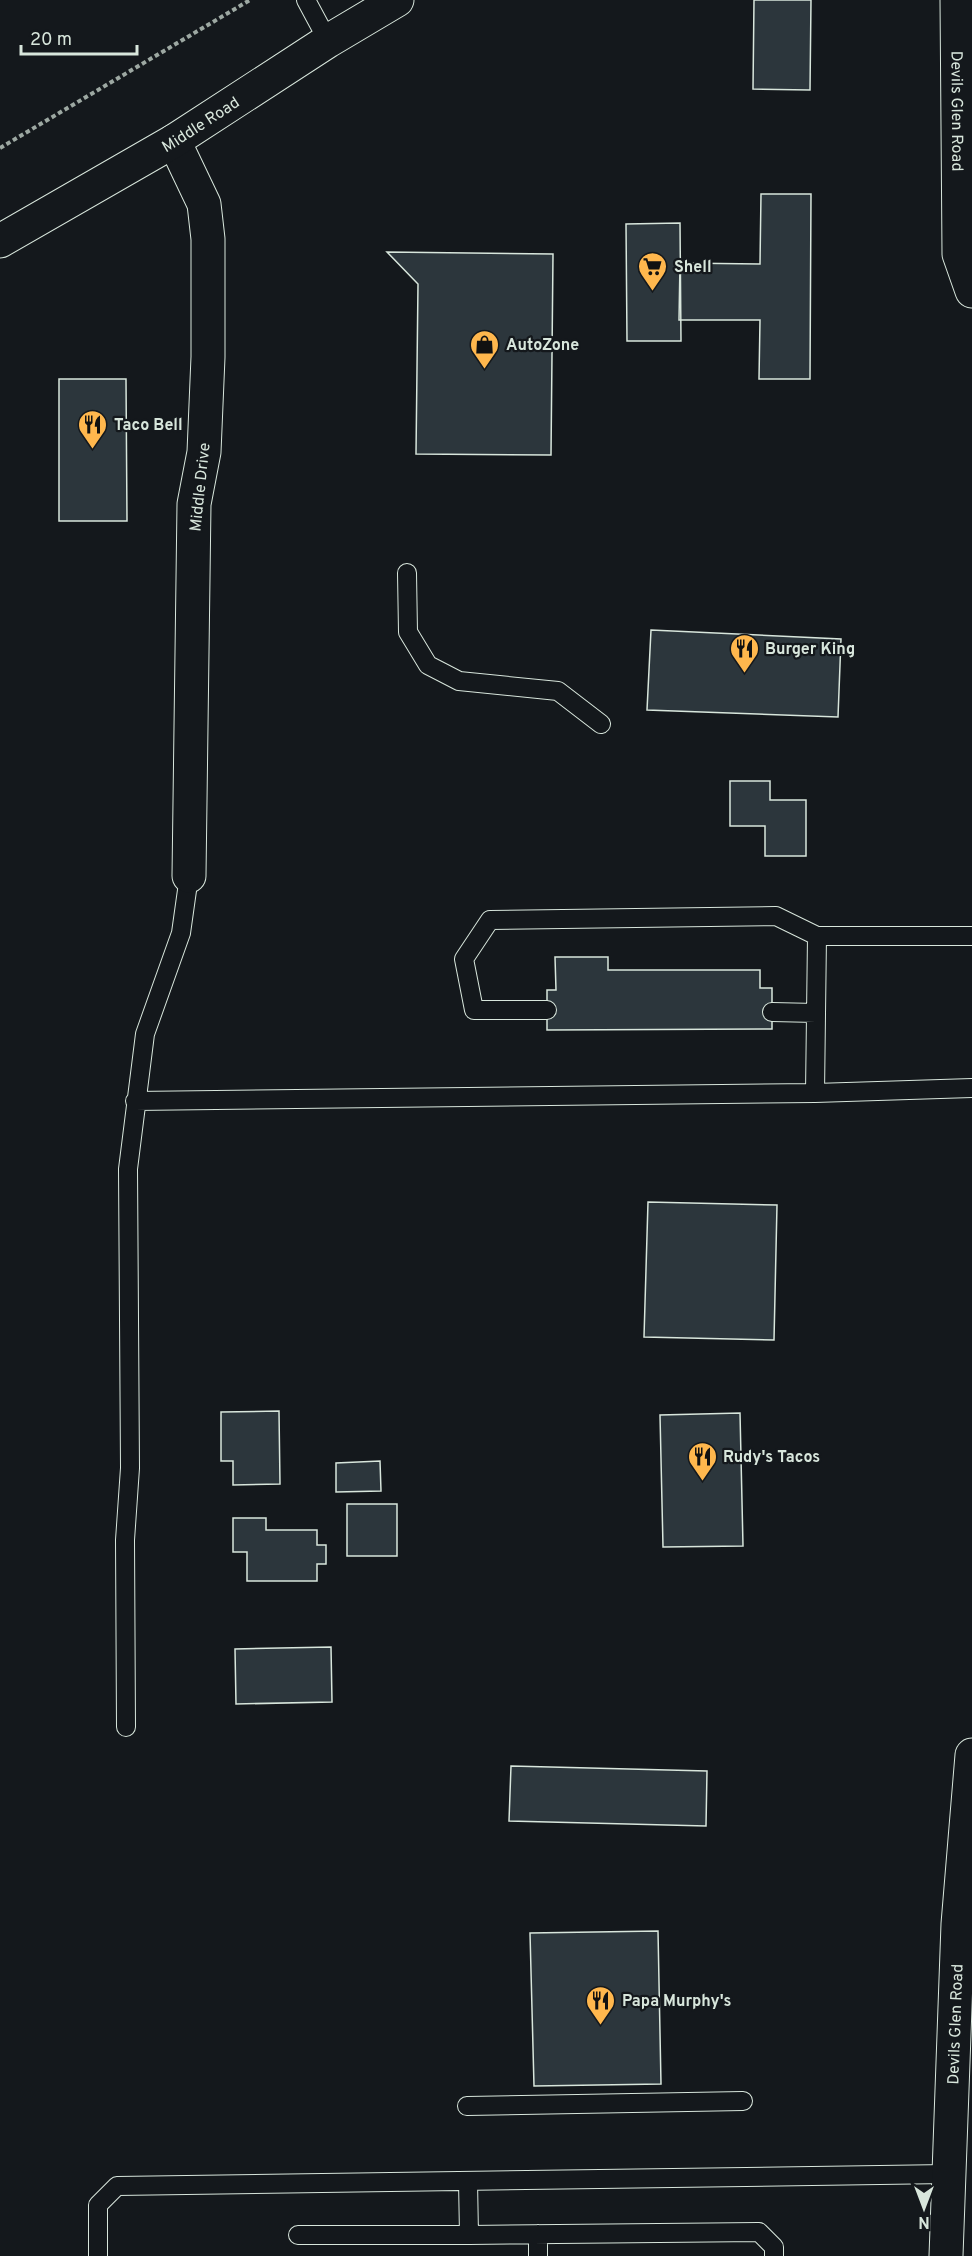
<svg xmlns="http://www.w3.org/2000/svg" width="972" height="2256" font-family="Overpass,sans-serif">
<rect width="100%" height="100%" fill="#14181c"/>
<path fill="#2c363c" stroke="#d8e6dc" stroke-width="1.5" d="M754,0H811L810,90L753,89Z
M761,194H811L810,379H759L760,320H679L680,263L760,264Z
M680,223L681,341H627L626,224Z
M387,252L553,254L551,455L416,454L418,284Z
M59,379H126L127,521H59Z
M651,630L841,639L838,717L647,710Z
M730,781H770V800H806V856H765V826H730Z
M555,957H608V970H760V988H772V1029L547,1030V990H556Z
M648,1202L777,1205L774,1340L644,1337Z
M279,1411L280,1484L233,1485V1461H221V1412Z
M740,1413L743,1546L663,1547L660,1415Z
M380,1461L381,1491L336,1492V1463Z
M347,1504H397V1556H347Z
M233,1518H266V1530H317V1545H326V1564H317V1581H247V1552H233Z
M331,1647L332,1702L236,1704L235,1649Z
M511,1766L707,1771L706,1826L509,1821Z
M658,1931L661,2084L534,2086L530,1933Z"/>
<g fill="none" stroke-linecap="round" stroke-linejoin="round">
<defs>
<path id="service" d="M306,0L328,41
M407,573L408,632L428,665L459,681L558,691L601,724
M547,1010H474L464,959L490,920L776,916L817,936
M772,1012L816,1013
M815,1093L817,936H972
M135,1101L815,1093L972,1088
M126,1727L125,1540L130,1468L128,1169L145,1034L181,933L189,876
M467,2106L743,2101
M468,2181L469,2235L759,2232L774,2247V2256
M538,2234V2256
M298,2235H469
M98,2256V2205L117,2186L947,2174"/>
<path id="minor" d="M174,141L204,204L208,239V357L204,452L194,504L189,876"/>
<g id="secondary">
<path id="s1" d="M957,0L959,254L972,291"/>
<path id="s2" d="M0,241L174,141L328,41L397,0"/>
<path id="s3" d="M946,2256L958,1924L972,1755"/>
</g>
</defs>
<use href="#service" stroke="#d8e6dc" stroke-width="20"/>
<use href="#minor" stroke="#d8e6dc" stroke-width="35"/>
<use href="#secondary" stroke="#d8e6dc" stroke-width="35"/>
<path stroke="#9da8a2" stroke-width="4" stroke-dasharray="4.5 3" stroke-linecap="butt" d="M0,148L250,0"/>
<use href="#service" stroke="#14181c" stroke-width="18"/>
<use href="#minor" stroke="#14181c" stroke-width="33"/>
<use href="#secondary" stroke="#14181c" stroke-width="33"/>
</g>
<defs>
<symbol id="supermarket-pin" viewBox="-11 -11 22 30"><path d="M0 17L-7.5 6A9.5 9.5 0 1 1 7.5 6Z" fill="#ffb74d" stroke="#14181c"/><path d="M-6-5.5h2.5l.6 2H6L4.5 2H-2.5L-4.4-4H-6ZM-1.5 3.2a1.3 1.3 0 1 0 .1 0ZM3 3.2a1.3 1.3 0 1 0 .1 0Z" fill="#111"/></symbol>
<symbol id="shop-pin" viewBox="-11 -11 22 30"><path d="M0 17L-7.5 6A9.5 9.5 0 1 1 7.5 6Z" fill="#ffb74d" stroke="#14181c"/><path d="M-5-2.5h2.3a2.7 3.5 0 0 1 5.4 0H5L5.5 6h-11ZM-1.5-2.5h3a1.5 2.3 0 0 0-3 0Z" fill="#111"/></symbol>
<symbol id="restaurant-pin" viewBox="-11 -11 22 30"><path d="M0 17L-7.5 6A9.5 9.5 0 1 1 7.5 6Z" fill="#ffb74d" stroke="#14181c"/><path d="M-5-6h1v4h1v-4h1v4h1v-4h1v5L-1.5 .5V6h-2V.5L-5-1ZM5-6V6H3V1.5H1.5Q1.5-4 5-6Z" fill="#111"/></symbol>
</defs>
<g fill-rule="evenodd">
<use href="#supermarket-pin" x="636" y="250" width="33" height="45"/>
<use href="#shop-pin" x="468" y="328" width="33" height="45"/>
<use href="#restaurant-pin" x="76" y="408" width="33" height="45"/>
<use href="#restaurant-pin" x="728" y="632" width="33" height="45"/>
<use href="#restaurant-pin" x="686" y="1440" width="33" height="45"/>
<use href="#restaurant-pin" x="584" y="1984" width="33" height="45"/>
</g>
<g text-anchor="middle" stroke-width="4.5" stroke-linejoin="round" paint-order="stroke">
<g font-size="16" fill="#d8e6dc" stroke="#14181c">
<text dy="6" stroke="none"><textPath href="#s1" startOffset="111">Devils Glen Road</textPath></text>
<text dy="6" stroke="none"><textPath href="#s2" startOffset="232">Middle Road</textPath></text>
<text transform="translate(199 487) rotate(-84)" y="6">Middle Drive</text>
<text dy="6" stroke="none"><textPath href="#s3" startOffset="232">Devils Glen Road</textPath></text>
</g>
<g font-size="16" font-weight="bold" fill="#d8e6dc" stroke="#14181c" text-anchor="start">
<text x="674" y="272">Shell</text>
<text x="506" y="350">AutoZone</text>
<text x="114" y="430">Taco Bell</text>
<text x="765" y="654">Burger King</text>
<text x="723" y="1462">Rudy's Tacos</text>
<text x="622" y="2006">Papa Murphy's</text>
</g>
</g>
<g transform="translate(924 2208) rotate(180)" stroke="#14181c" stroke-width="4.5" paint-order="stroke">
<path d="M0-4.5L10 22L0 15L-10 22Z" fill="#d8e6dc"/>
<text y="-9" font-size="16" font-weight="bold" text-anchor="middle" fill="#d8e6dc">N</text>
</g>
<path d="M21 45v9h116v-9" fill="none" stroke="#d8e6dc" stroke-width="3"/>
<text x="30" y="45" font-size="18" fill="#d8e6dc" stroke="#14181c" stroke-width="4.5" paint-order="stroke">20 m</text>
</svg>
